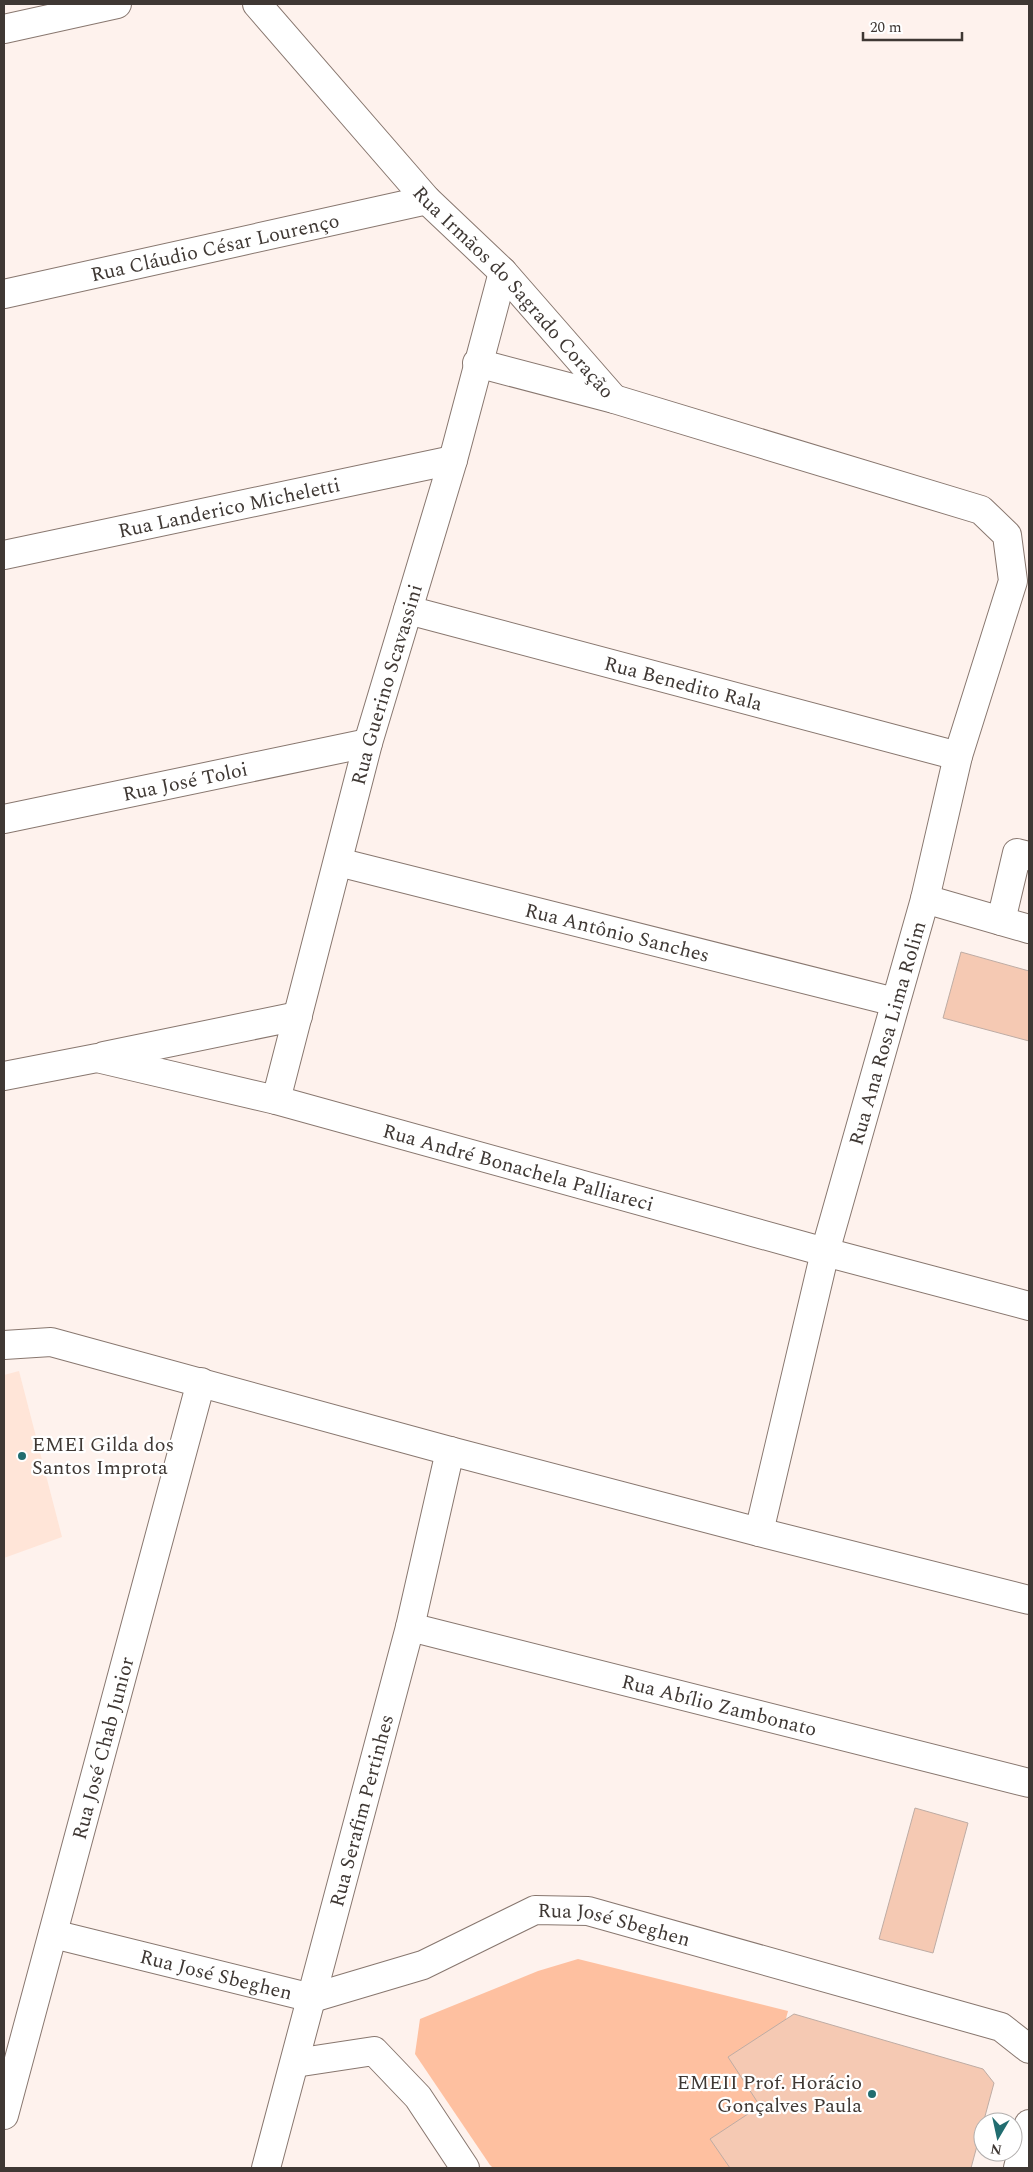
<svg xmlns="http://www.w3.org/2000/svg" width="1033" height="2172" font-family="Spectral,serif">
<rect width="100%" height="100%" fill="#fef2ed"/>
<path fill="#ffe5d8" d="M19,1371L62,1537L4,1558V1375Z"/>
<path fill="#fec0a0" d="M578,1959L788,2011L747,2168H493L490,2165L415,2054L420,2019L538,1971Z"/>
<path fill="#f5c9b3" stroke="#beaca4" d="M961,952L1029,971V1041L943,1018Z
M915,1808L968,1823L933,1953L879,1939Z
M794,2014L983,2069L994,2083L971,2168H730L710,2139L760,2106L728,2057Z"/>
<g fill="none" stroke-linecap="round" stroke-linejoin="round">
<defs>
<g id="minor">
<path id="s1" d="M257,4L427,200L503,272L614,399"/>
<path d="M4,29L117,4"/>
<path id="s2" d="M4,294L427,200"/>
<path d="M477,363L614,399L981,510L1007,535L1013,581L958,756L925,899L825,1252L759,1532"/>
<path id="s3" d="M4,555L453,460"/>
<path id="s4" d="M408,610L958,756"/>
<path id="s5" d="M4,819L368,743"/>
<path id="s6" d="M338,862L895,1002"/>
<path d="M925,899L1029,929"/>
<path d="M1001,921L1017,853L1029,856"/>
<path d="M104,1056L298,1016"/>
<path id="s7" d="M4,1076L97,1058L276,1100L825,1252L1029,1306"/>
<path id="s8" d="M276,1100L368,743L453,460L503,272"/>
<path id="s9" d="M410,1627L1029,1783"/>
<path id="s10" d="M53,1934L312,1998L423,1965L535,1910L588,1911L1001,2027L1029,2049"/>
<path d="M295,2063L374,2051L418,2097L465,2168"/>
<path id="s11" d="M4,2115L201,1382"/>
<path id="s12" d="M266,2168L410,1627L450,1451"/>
<path d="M1018,2168L1029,2124"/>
</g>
<path id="tertiary" d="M4,1345L51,1342L450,1451L759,1532L1029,1600"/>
</defs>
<use href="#minor" stroke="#88776f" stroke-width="30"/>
<use href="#tertiary" stroke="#88776f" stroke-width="30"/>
<use href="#minor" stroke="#fff" stroke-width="28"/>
<use href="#tertiary" stroke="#fff" stroke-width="28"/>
</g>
<g fill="#216d70" stroke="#fff" stroke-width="2">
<circle cx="22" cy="1456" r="5"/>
<circle cx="872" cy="2094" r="5"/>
</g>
<g text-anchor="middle" stroke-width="4.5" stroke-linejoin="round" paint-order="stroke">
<g font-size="20" fill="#3f3834" stroke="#fff">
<text dy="7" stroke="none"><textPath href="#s2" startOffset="216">Rua Cláudio César Lourenço</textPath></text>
<text dy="7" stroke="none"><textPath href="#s1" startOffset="386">Rua Irmãos do Sagrado Coração</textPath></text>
<text dy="7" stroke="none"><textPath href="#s3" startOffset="230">Rua Landerico Micheletti</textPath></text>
<text dy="7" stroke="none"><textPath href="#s4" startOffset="285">Rua Benedito Rala</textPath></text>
<text dy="7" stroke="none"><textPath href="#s8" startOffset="430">Rua Guerino Scavassini</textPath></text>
<text dy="7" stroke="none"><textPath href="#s5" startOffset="185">Rua José Toloi</textPath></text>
<text dy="7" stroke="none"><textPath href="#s6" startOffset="288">Rua Antônio Sanches</textPath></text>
<text transform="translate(887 1033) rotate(-74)" y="7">Rua Ana Rosa Lima Rolim</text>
<text dy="7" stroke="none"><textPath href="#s7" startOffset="530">Rua André Bonachela Palliareci</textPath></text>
<text dy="7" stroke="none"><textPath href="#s9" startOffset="319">Rua Abílio Zambonato</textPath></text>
<text dy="7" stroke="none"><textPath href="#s11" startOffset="380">Rua José Chab Junior</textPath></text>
<text dy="7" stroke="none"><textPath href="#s12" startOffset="370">Rua Serafim Pertinhes</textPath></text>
<text dy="7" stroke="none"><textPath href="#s10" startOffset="588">Rua José Sbeghen</textPath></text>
<text dy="7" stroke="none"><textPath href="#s10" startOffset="168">Rua José Sbeghen</textPath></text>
</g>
<g font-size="20" fill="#3f3834" stroke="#fff" text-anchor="start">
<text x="32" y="1451">EMEI Gilda dos<tspan x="32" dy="23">Santos Improta</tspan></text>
<text x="862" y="2089" text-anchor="end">EMEII Prof. Horácio<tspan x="862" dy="23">Gonçalves Paula</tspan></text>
</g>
</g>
<rect width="1033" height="2172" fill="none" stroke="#3f3834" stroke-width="10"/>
<g transform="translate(998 2137) rotate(189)"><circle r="24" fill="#ffffff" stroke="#b2afae"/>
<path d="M0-4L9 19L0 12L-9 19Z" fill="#216d70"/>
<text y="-8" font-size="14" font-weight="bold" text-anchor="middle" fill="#3f3834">N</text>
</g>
<path d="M863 32v8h99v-8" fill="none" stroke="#3f3834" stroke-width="2.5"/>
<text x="870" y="32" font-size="15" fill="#3f3834" stroke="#ffffff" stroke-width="4" paint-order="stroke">20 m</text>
</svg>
